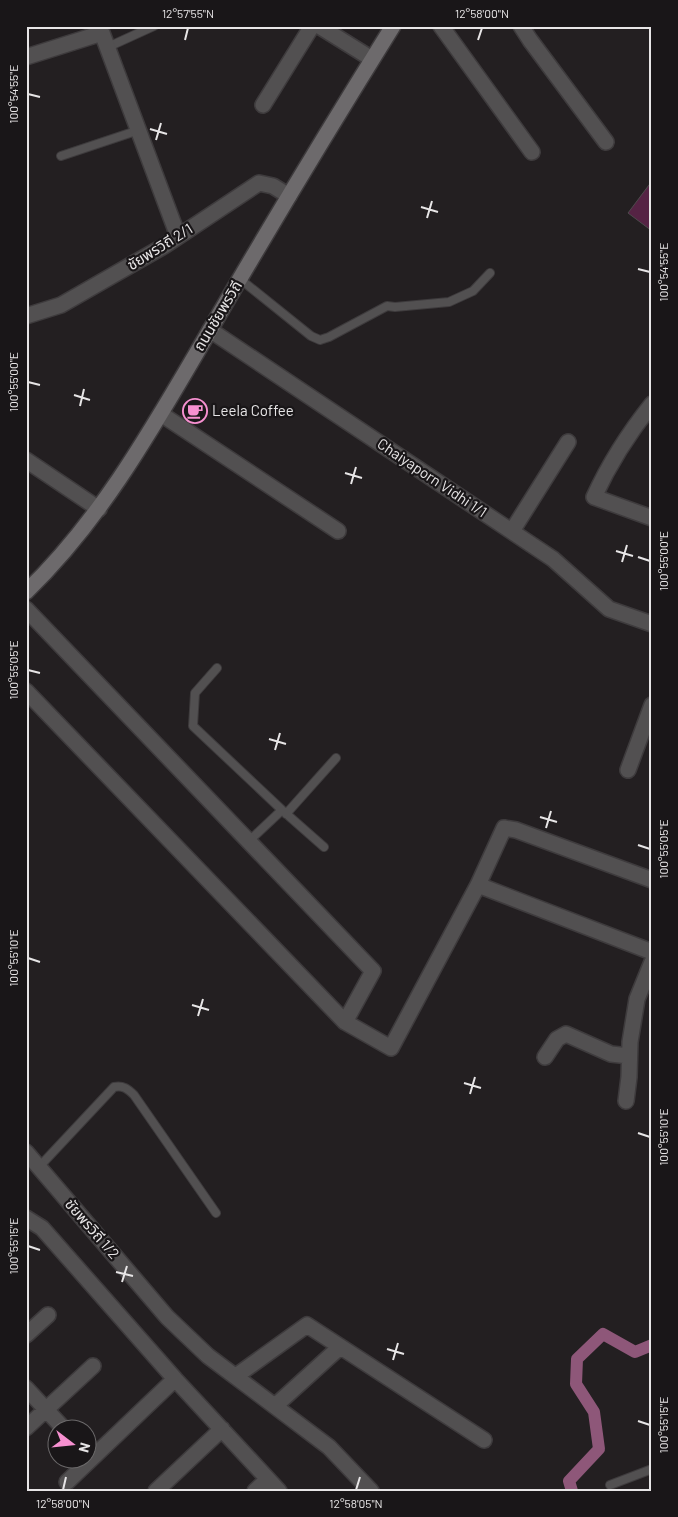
<svg xmlns="http://www.w3.org/2000/svg" width="678" height="1517" font-family="Barlow,'Noto Sans Thai',sans-serif">
<rect width="100%" height="100%" fill="#231f21"/>
<g fill="none" stroke-linecap="round" stroke-linejoin="round">
<path stroke="#8e5779" stroke-width="12" d="M572,1491L569,1481L599,1449L594,1412L576,1384L577,1359L603,1334L635,1352L652,1345"/>
</g>
<path fill="#552344" stroke="#4d4a4c" d="M652,181V231L628,213Z"/>
<g fill="none" stroke-linecap="round" stroke-linejoin="round">
<defs>
<path id="service" d="M108,47L154,26
M61,156L139,130
M240,279L311,336L320,340L329,337L387,306L395,307L449,302L473,291L490,273
M217,668L195,693L193,726L282,810L324,847
M286,814L336,758
M249,841L282,810
M39,1167L114,1087C123,1085 128,1089 134,1095L216,1213
M610,1485L652,1469"/>
<path id="minor" d="M319,26L372,59
M441,26L532,152
M521,26L530,40L606,142
M26,57L102,33L178,236
M263,105L312,26
M26,316L61,305L164,246L259,183L273,186L289,196
M210,330L553,559L609,609L652,624
M652,404C628,434 610,462 594,497L652,518
M161,414L338,531
M26,460L99,509
M512,531L568,442
M26,609L373,971L345,1022
M26,691L345,1022L391,1048L478,885L504,828L516,830L652,880
M628,770L652,705
M478,885L652,952
M545,1057L557,1039L566,1034L611,1054L629,1056
M626,1101L629,1077L630,1042L637,999L652,962
M26,1152L167,1317L208,1356L329,1447L371,1491
M26,1218L42,1228L175,1379L279,1491
M26,1335L48,1315
M236,1376L307,1325L484,1440
M26,1388L65,1430
M275,1406L340,1347
M26,1428L93,1366
M67,1482L175,1379
M156,1491L222,1429
M255,1491L268,1479"/>
<path id="secondary" d="M26,592C103,518 156,422 210,330C269,228 330,127 393,26"/>
</defs>
<use href="#service" stroke="#3e3b3d" stroke-width="10"/>
<use href="#minor" stroke="#3e3b3d" stroke-width="18"/>
<use href="#secondary" stroke="#3e3b3d" stroke-width="18"/>
<use href="#service" stroke="#525051" stroke-width="8"/>
<use href="#minor" stroke="#525051" stroke-width="15"/>
<use href="#secondary" stroke="#6d6a6c" stroke-width="15"/>
</g>
<path fill="none" stroke="#e7e5e6" stroke-width="2" d="M185,40L188,28M478,40L482,28M28,94L40,97M150,129L167,134M156,140L161,123M421,207L438,212M427,218L432,201M638,269L650,272M28,382L40,385M74,395L90,400M80,406L84,389M345,473L362,478M351,484L356,467M616,551L633,556M638,557L650,561M622,562L627,545M28,670L40,673M269,739L286,744M275,750L280,733M540,817L557,822M546,828L551,811M638,845L650,849M28,958L40,962M192,1005L209,1010M198,1016L203,999M464,1083L481,1088M470,1094L475,1077M638,1133L650,1137M28,1246L40,1250M116,1272L133,1276M122,1282L127,1266M387,1349L404,1354M393,1360L398,1343M638,1421L650,1425M63,1490L66,1477M356,1490L360,1477"/>
<defs>
<symbol id="cafe-ring" viewBox="-11 -11 22 22"><circle r="9.5" fill="#191618" stroke="#f690d0" stroke-width="1.5"/><path d="M-5.5-4.5H6V0H3Q3 3.5 0 3.5H-2.5Q-5.5 3.5-5.5 0ZM3-3.2v2h1.7v-2ZM-6 4.5H4V6H-6Z" fill="#f690d0"/></symbol>
</defs>
<g fill-rule="evenodd">
<use href="#cafe-ring" x="181" y="397" width="28" height="28"/>
</g>
<g text-anchor="middle" stroke-width="4.5" stroke-linejoin="round" paint-order="stroke">
<g font-size="15" fill="#e7e5e6" stroke="#191618">
<text transform="translate(160 247) rotate(-32)" y="5">ชัยพรวิถี 2/1</text>
<text transform="translate(218 316) rotate(-59)" y="5">ถนนชัยพรวิถี</text>
<text transform="translate(432 478) rotate(34)" y="5">Chaiyaporn Vidhi 1/1</text>
<text transform="translate(92 1229) rotate(49)" y="5">ชัยพรวิถี 1/2</text>
</g>
<g font-size="15" fill="#e7e5e6" stroke="#191618" text-anchor="start">
<text x="212" y="416">Leela Coffee</text>
</g>
</g>
<rect width="678" height="1517" fill="none" stroke="#191618" stroke-width="55"/>
<g transform="translate(72 1444) rotate(106)"><circle r="24" fill="#191618" stroke="#6b696a"/>
<path d="M0-4L9 19L0 12L-9 19Z" fill="#f690d0"/>
<text y="-8" font-size="14" font-weight="bold" text-anchor="middle" fill="#e7e5e6">N</text>
</g>
<rect x="28" y="28" width="622" height="1462" fill="none" stroke="#e7e5e6" stroke-width="2"/>
<g font-size="12" text-anchor="middle" fill="#e7e5e6">
<text x="188" y="18">12°57'55"N</text>
<text x="482" y="18">12°58'00"N</text>
<text transform="translate(14 94) rotate(-90)" y="4">100°54'55"E</text>
<text transform="translate(664 272) rotate(-90)" y="4">100°54'55"E</text>
<text transform="translate(14 382) rotate(-90)" y="4">100°55'00"E</text>
<text transform="translate(664 561) rotate(-90)" y="4">100°55'00"E</text>
<text transform="translate(14 670) rotate(-90)" y="4">100°55'05"E</text>
<text transform="translate(664 849) rotate(-90)" y="4">100°55'05"E</text>
<text transform="translate(14 958) rotate(-90)" y="4">100°55'10"E</text>
<text transform="translate(664 1137) rotate(-90)" y="4">100°55'10"E</text>
<text transform="translate(14 1246) rotate(-90)" y="4">100°55'15"E</text>
<text transform="translate(664 1425) rotate(-90)" y="4">100°55'15"E</text>
<text x="63" y="1508">12°58'00"N</text>
<text x="356" y="1508">12°58'05"N</text>
</g>
</svg>
